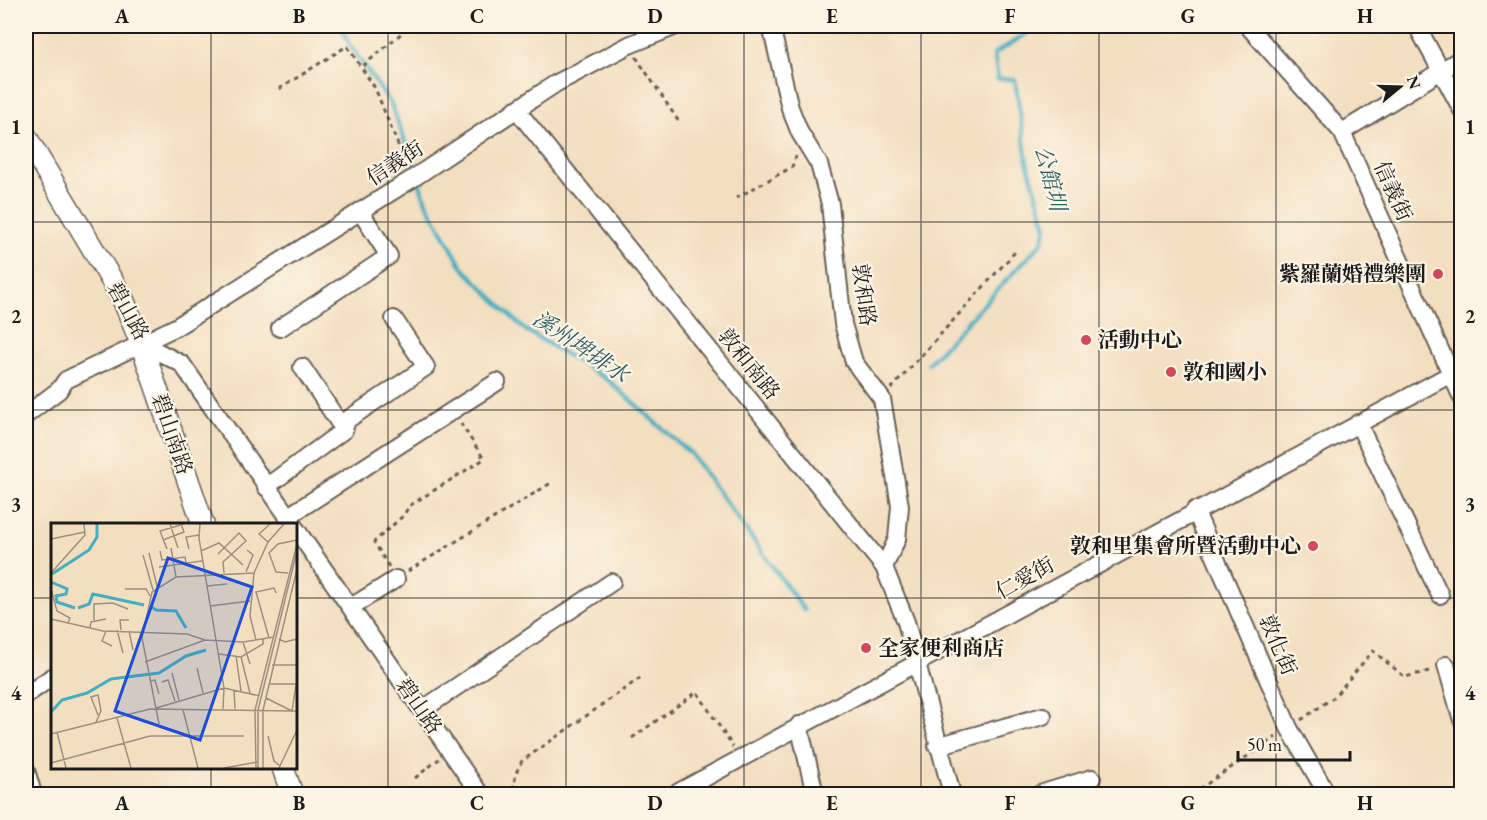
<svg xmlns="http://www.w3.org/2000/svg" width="1487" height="820" font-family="'EB Garamond','Noto Serif TC',serif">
<rect width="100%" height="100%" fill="#fcf5e5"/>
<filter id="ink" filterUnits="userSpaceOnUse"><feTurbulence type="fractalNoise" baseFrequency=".0167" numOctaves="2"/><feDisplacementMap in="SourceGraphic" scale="12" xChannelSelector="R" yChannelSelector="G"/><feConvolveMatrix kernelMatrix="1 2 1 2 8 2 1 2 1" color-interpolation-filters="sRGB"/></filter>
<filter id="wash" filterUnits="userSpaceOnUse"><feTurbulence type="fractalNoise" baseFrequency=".008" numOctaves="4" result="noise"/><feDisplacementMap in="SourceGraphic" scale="24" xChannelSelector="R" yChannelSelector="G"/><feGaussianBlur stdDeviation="1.35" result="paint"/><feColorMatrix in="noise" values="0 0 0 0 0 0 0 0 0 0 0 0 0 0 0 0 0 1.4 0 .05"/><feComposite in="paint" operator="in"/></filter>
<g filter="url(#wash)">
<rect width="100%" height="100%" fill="#f3dec0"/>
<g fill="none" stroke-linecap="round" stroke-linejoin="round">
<path stroke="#43afc1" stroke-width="4.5" d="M341,26L349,44L391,104L416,171
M418,179L426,202L462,267L524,329L608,380L691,454L804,610
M928,364L1042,242L1046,227L1027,161L1015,79H998L994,54L1026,34L1024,26"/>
</g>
</g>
<g filter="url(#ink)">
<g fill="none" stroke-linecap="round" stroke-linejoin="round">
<defs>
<path id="minor" d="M771,26L790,108L800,133L819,164L830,204L843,324L854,362L882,399L900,506L897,539L884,567
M1248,26L1342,132L1462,398
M1417,26L1462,110
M516,109L884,567L906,622L952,794
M1342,132L1462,58
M280,328L389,256L360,211
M141,343L182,364L293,524
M302,367L344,430
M26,415L59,390L66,380L176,327L412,179L555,84L629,45L676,26
M1358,423L1440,595
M266,487L344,430L347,420L426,367L394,319
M1195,510L1289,728L1327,794
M287,517L497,382
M296,529L480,794
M351,607L396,579
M1446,665L1462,720
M26,695L52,677
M422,710L612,582
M799,725L815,794
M937,746L1043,716
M26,770L33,794
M675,794L1462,368
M1040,794L1092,778"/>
<path id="major" d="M26,137L123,299L141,343L203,524
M283,768L292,794"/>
</defs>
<use href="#minor" stroke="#676055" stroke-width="20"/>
<use href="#major" stroke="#676055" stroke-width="24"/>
<path stroke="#676055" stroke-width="3" stroke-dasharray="4.5 4.5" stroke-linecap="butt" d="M636,57L679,122
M363,66L410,26
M279,89L347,46L375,88L406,165
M736,198L792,167L796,156
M891,389L1015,252
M389,567L374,542L404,515L409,506L484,459L461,424
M408,571L551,483
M1301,720L1334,697L1373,651L1405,677L1433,670
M632,738L697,692L733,747
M415,778L439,759
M504,794L515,785V775L522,761L643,676
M1192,794L1276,737"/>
<use href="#minor" stroke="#fff" stroke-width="16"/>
<use href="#major" stroke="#fff" stroke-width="21"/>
</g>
</g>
<path fill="none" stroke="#1c1c1c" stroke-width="1.5" stroke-opacity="0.55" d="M211,26V524M388,26V794M566,26V794M744,26V794M921,26V794M1099,26V794M1276,26V794M26,222H1462M26,410H1462M26,598H52M296,598H1462M211,768V794"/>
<g fill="#d1495b" stroke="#fcf5e5" stroke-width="2">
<circle cx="1438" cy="274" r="6"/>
<circle cx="1086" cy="340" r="6"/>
<circle cx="1171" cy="372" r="6"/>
<circle cx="1313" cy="546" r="6"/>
<circle cx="866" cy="648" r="6"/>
</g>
<g text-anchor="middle" stroke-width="4.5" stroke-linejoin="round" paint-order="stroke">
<g font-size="21" fill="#1c1c1c" stroke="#fcf5e5">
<text transform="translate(395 163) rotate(-33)" y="7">信義街</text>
<text transform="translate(1393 191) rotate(66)" y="7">信義街</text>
<text transform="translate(864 295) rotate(82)" y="7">敦和路</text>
<text transform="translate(128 311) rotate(61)" y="7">碧山路</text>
<text transform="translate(749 364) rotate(51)" y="7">敦和南路</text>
<text transform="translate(172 434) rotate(71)" y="7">碧山南路</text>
<text transform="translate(1025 578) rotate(-29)" y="7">仁愛街</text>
<text transform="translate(1278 645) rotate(67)" y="7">敦化街</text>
<text transform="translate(419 706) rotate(55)" y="7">碧山路</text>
</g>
<g font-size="21" font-weight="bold" fill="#1c1c1c" stroke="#fcf5e5" text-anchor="start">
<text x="1426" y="281" text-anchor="end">紫羅蘭婚禮樂團</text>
<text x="1098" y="347">活動中心</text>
<text x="1183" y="379">敦和國小</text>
<text x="1301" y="553" text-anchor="end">敦和里集會所暨活動中心</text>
<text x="878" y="655">全家便利商店</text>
</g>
<g font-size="22" font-style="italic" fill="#2e5e66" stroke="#fcf5e5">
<text transform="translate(1051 178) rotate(76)" y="8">公館圳</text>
<text transform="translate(581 346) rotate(34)" y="8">溪州埤排水</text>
</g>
</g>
<g transform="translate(51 523)">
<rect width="246" height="246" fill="#f3dec0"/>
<path fill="none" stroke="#43afc1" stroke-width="3" d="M1,51L38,27L46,14V1M0,59L16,66L15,71L5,73L6,79L24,85M99,83L105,87L125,88L135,105M27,85L38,81L42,71L93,82M0,189L11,177L36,170L60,156L108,150L135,133L155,127"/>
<path fill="none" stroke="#9d907e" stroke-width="1.5" d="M119,1L127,25M149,1L148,15L173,165L172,186M0,16L34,9M112,17L133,9L130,1M217,19L208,11L219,1M120,25L125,54M116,26L109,8L133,1M138,26L135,14L148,12M109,28L111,37L134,34L135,40M150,28L168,20L192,42M98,30L106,63M167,31L188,10L195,18L172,39L173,50M92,32L102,67M108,44L151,38M195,49L202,32L196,27M0,50L34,12L33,1M237,50L225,49L218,30L227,21L246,17M156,63L176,61M0,66L6,88L19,95L17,100M74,66H95L99,73M159,83L199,78M0,96L52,108L136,111L154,117M43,97V81L62,80L77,86M39,105L40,99L55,96M66,107L72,130M70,107L69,97H78M55,108L51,118L61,123M78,108L82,127M218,115L205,69L223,65L225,70M228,116L234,119L246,116M205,117L199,93L203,50L217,19L233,1M192,119L199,141M168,131L190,134M185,133L190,168M190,134L199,170M190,134L212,121V116M94,139L154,117L192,119L223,114M221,142H246M146,145L152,170M121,150L128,177M99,158L104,157L108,171M111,159L117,157L124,178M218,161H246M183,167L184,186M215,175L241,188L245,162M105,185L173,165L209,173M132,187L147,245M66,195L80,245M45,199L50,188L47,172L40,174L47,192M108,201L91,115L101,69L125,54L203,50M6,209L15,245M0,211L99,186L246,188M217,213L223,238L229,243M0,240L99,213H193M173,245L206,239M205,245L204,187L246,21M207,245V187L246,28M212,245V187L246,46M228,245L246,207"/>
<path fill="#1d4ed8" fill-opacity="0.15" stroke="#1d4ed8" stroke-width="3" d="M117,35L201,64L149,217L64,188Z"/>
<rect width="246" height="246" fill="none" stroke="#1c1c1c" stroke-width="3"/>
</g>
<rect width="1487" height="820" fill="none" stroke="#fcf5e5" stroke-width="66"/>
<g transform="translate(1400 87) rotate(71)" stroke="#fcf5e5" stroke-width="4.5" paint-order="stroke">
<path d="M0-4.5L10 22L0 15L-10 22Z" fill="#1c1c1c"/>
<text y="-9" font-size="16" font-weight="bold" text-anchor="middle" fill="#1c1c1c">N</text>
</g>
<path d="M1238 751v9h112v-9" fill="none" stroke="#1c1c1c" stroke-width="3"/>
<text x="1247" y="751" font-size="18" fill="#1c1c1c" stroke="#fcf5e5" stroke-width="4.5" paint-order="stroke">50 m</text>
<rect x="33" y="33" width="1421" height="754" fill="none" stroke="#1c1c1c" stroke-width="2"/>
<g font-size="20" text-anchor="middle" font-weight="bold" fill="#1c1c1c">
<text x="122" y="23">A</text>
<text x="299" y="23">B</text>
<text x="477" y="23">C</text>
<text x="655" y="23">D</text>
<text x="832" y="23">E</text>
<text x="1010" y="23">F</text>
<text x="1188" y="23">G</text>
<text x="1365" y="23">H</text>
<text x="16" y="134">1</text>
<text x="1470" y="134">1</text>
<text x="16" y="323">2</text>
<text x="1470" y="323">2</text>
<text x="16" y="511">3</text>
<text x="1470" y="511">3</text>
<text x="16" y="700">4</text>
<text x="1470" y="700">4</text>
<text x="122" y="810">A</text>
<text x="299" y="810">B</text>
<text x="477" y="810">C</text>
<text x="655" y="810">D</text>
<text x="832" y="810">E</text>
<text x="1010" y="810">F</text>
<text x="1188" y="810">G</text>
<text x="1365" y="810">H</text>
</g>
</svg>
